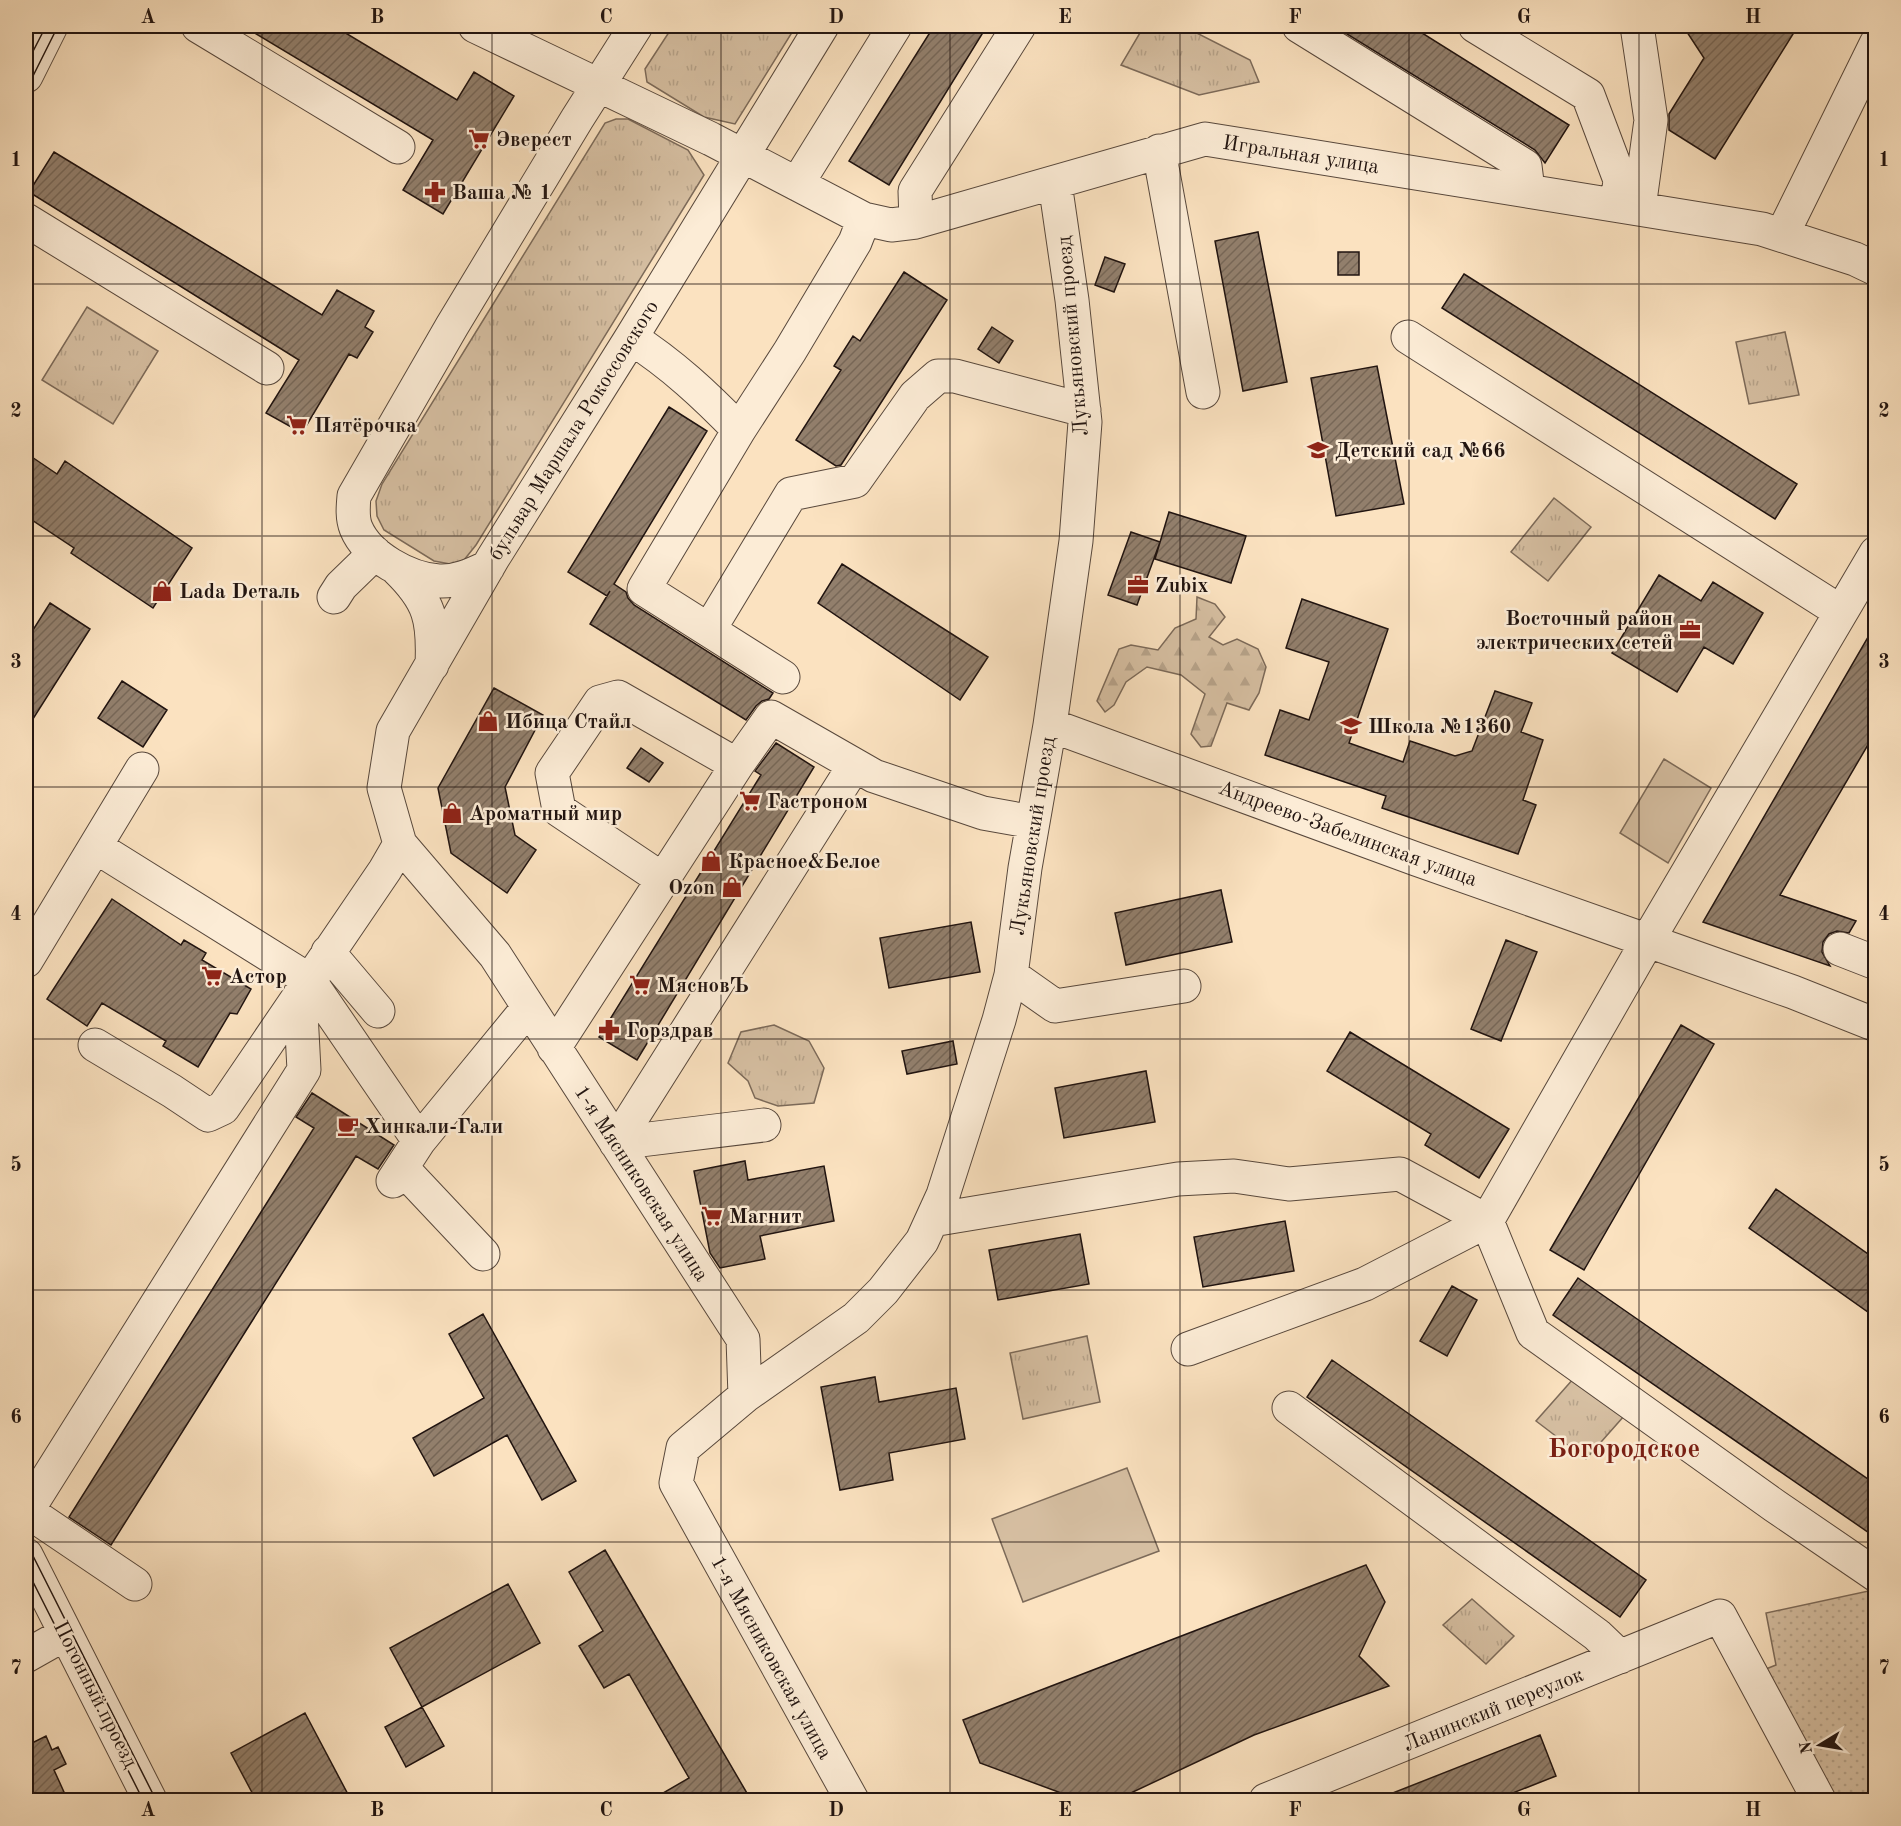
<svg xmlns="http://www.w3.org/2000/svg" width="1901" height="1826" font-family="'Old Standard TT',serif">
<defs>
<pattern id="grass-dots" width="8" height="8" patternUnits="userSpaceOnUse" patternTransform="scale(1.5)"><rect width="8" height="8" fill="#d6bfa2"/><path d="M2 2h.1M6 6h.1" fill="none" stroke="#b7a38a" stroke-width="1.8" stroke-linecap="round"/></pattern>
<pattern id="forest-firs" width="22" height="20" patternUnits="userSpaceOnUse" patternTransform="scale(1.5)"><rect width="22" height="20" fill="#d6bfa2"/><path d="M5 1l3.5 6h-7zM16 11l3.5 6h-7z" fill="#b7a38a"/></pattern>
<pattern id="park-tufts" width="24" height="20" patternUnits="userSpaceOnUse" patternTransform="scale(1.5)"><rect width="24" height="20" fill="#d6bfa2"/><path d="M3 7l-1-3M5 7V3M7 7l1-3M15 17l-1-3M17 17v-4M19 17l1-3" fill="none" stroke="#b7a38a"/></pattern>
<pattern id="building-hatch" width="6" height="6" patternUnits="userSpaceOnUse" patternTransform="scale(1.5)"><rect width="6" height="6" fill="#927f6c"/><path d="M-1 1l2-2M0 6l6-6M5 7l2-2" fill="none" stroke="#776757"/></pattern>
</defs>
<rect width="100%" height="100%" fill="#fbe2c0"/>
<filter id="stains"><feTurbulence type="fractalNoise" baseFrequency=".00333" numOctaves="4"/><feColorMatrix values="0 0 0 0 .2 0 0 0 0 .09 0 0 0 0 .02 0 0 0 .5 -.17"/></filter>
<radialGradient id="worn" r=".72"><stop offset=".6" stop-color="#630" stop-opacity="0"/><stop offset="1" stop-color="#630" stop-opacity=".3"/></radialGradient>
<path fill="url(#grass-dots)" stroke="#7c6a59" stroke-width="1.5" d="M1873,1590L1875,1592V1800H1836L1766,1669L1776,1665L1766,1613Z"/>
<path fill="url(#forest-firs)" stroke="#7c6a59" stroke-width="1.5" d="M1197,597L1215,604L1225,617L1209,637L1223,645L1237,639L1258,649L1266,667L1259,693L1249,710L1227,703L1211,746L1201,747L1191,734L1205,694L1181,675L1147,667L1126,682L1114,705L1105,712L1097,701L1119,649L1131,645L1158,650L1175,628L1196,619Z"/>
<path fill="url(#park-tufts)" stroke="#7c6a59" stroke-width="1.5" d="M673,26H796L735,124L704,117L647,82L645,69Z
M1144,26H1183L1250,60L1259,82L1199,95L1121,65Z
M616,119H628L688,150L704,175L476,545L464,560L450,564L434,561L384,530L377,516L376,501L382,484L605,123Z
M87,307L158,351L113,424L42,380Z
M1785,332L1799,395L1749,404L1736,342Z
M1554,498L1591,527L1548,581L1511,552Z
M774,1025L809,1041L824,1068L814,1103L778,1106L755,1098L748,1081L728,1063L741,1032Z
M1087,1336L1100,1402L1023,1419L1010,1353Z
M1574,1378L1624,1416L1586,1459L1536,1421Z
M1472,1599L1514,1636L1486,1664L1443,1625Z"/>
<path fill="#d6bfa2" stroke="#7c6a59" stroke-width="1.5" d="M1664,759L1711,788L1668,863L1620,833Z
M1127,1468L1159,1551L1023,1602L992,1519Z"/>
<path fill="url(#building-hatch)" stroke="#211410" stroke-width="1.5" d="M243,26H334L457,100L474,72L514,96L443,214L403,190L433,140Z
M934,26H987L889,185L849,161Z
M1334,26H1411L1569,125L1545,163L1535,150Z
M1683,26H1798L1715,159L1669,130V114L1704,58Z
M54,152L322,315L337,290L374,311L365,327L373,332L357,358L349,354L302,433L266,413L299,360L29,192Z
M1258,232L1287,382L1243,391L1215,241Z
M1338,252H1359V275H1338Z
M1105,257L1125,264L1114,292L1095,285Z
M904,272L947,300L841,465L836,466L796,440L841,370L834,366L853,336L860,341Z
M1464,274L1797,484L1775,519L1442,308Z
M992,327L1013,341L999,363L978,349Z
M1377,366L1404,504L1336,516L1311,378Z
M669,407L707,431L614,584L626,592L628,598L634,605L773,693L769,699L762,701L756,706L746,720L590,624L610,591L607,596L568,572Z
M26,453L57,474L65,461L192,548L153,608L71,553L74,548L26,516Z
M1169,512L1246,536L1231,583L1155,559Z
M1131,532L1160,542L1137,605L1108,595Z
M842,564L988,657L960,700L818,603Z
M1659,575L1701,601L1713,582L1763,613L1733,664L1704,647L1677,692L1612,653Z
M1302,599L1388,629L1349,743L1403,762L1410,741L1455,756L1472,751L1495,691L1532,703L1521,732L1543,740L1523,800L1536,805L1518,854L1382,808L1386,796L1265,755L1280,710L1309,720L1329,662L1286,648Z
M50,603L90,629L26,730V641Z
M1875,625V747L1869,743L1780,895L1856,921L1849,933L1837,931L1829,934L1823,942L1822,952L1830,966L1703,922Z
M122,681L167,710L143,747L98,718Z
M494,688L543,715L505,787L515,835L536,850L507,893L451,853L438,788Z
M776,743L814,767L637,1060L599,1037L761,775L755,771Z
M641,748L663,763L649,782L627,768Z
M1221,890L1232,942L1126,965L1115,913Z
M112,899L181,945L184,940L206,953L202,960L251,989L237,1014L230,1013L198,1067L163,1046L166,1041L102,1003L87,1026L47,999Z
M971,922L980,972L889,988L880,938Z
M1506,940L1537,952L1501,1041L1471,1029Z
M1681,1025L1714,1044L1584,1270L1550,1250Z
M1350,1032L1509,1129L1479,1178L1425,1145L1431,1134L1327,1071Z
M953,1041L957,1064L907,1074L902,1051Z
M1146,1071L1155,1122L1064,1138L1055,1088Z
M312,1093L394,1145L378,1169L356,1156L111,1545L69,1517L314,1128L296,1117Z
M745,1161L748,1180L824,1166L834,1221L760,1236L765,1259L720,1268L710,1253L694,1171Z
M1776,1189L1875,1259V1317L1749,1228Z
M1285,1221L1294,1271L1203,1287L1194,1237Z
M1080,1234L1089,1284L998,1300L989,1250Z
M1578,1278L1875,1484V1537L1553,1315Z
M1452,1286L1477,1300L1447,1356L1420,1341Z
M483,1314L576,1481L542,1500L507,1435L434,1476L413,1438L484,1398L449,1334Z
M1332,1360L1646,1580L1620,1617L1307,1397Z
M875,1377L879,1402L956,1388L965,1439L889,1453L893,1480L840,1490L821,1387Z
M605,1550L751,1800H651L689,1778L629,1674L604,1688L579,1646L603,1631L569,1572Z
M1366,1565L1385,1602L1359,1656L1389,1686L1254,1735L1116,1800H1080L980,1763L963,1720Z
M508,1584L540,1643L422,1707L390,1648Z
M422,1707L444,1746L406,1767L385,1727Z
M305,1713L351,1800H256L231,1753Z
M1540,1735L1556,1776L1495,1800H1375Z
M46,1736L52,1750L58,1747L66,1764L54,1770L64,1792L58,1794L61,1800H26V1746Z"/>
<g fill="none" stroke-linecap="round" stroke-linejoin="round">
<defs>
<path id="minor" d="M198,26L398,147
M475,26L711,139L864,219L891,225L916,222L1205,139L1762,229L1855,259L1876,269
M822,26L631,338L493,558L393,731L384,788L400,844L495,955L743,1339L745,1396L683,1448L676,1483L852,1800
M1299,26L1525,166L1528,190
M1475,26L1588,95L1620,180L1617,205
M1637,26L1651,120L1639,208
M26,76L51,26
M1159,151L1203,392
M797,184L895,26
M26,220L267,368
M916,222L915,191L1019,26
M1782,235L1876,44
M1408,337L1841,612
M631,338C672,364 706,396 739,430
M488,567C473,574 457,582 439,581C409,579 368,557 356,528C352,518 353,507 354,496L452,326L577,119L636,26
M397,569C430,601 434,620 432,665
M334,597L341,586L375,553
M709,630L791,494L855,481L915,396L938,376H955L1084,410
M783,677L644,589L739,430L790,351L855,242L864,219
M1050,725L1416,859L1793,992L1876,1025
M96,847L309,980L419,1141
M662,879L559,810L552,773L600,702L618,697L737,765
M1840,949L1876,963
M328,952L378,1011
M26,961L142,769
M1011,975L1055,1006L1184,986
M95,1045L172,1091L208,1115L223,1108L385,870L400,844
M554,1048L737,765L771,717L874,776L983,813L1033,822
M616,1143L854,766
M616,1143L764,1125
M402,1168L483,1254
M393,1181L419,1141L528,1008
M932,1220L1178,1179L1234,1176L1289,1184L1400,1174L1487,1221L1533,1333L1775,1506L1876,1575
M1188,1349L1365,1284L1487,1221L1648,940L1876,553
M745,1396L856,1318L883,1291L922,1241L943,1195L999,1020L1011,975L1025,868L1050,725L1076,541L1085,422L1072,300L1055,183
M1289,1408L1597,1635L1620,1657
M26,1555L150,1800
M135,1584L27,1511L304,1070L300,994
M26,1656L65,1634
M1266,1800L1720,1616L1819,1800"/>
</defs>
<use href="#minor" stroke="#58483c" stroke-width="35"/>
<use href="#minor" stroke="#fcecd6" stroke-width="33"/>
<path stroke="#211410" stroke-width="1.5" d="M26,65L46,26
M26,90L58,26
M26,1542L156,1800
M26,1568L143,1800"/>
</g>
<path fill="none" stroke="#211410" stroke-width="1.5" stroke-opacity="0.55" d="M262,26V1800M492,26V1800M721,26V1800M950,26V1800M1180,26V1800M1409,26V1800M1639,26V1800M26,284H1876M26,536H1876M26,787H1876M26,1039H1876M26,1290H1876M26,1542H1876"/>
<defs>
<symbol id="supermarket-bare" viewBox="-9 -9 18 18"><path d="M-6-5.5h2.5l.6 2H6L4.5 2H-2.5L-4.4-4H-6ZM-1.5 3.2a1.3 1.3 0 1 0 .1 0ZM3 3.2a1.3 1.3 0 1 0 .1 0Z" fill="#8f2418" stroke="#fcecd6" stroke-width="2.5" paint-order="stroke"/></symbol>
<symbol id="pharmacy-bare" viewBox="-9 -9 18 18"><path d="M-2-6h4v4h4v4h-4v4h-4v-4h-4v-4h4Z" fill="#8f2418" stroke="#fcecd6" stroke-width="2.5" paint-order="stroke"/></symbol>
<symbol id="school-bare" viewBox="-9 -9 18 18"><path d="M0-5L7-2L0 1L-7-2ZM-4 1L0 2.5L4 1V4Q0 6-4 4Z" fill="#8f2418" stroke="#fcecd6" stroke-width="2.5" paint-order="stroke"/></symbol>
<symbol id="office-bare" viewBox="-9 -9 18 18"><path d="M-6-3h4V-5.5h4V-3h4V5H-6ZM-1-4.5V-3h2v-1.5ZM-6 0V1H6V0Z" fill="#8f2418" stroke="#fcecd6" stroke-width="2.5" paint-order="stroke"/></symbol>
<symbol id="shop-bare" viewBox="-9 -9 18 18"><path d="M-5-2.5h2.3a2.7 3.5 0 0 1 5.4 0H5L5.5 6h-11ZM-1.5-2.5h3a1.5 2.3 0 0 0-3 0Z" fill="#8f2418" stroke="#fcecd6" stroke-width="2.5" paint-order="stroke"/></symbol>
<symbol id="cafe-bare" viewBox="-9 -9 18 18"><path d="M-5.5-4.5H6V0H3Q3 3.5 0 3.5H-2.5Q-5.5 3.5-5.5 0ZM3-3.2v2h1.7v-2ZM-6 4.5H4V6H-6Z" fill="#8f2418" stroke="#fcecd6" stroke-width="2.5" paint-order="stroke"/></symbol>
</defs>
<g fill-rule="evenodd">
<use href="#supermarket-bare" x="464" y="124" width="30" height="30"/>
<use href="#pharmacy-bare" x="420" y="177" width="30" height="30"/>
<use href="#supermarket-bare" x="282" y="410" width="30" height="30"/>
<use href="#school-bare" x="1303" y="435" width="30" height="30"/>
<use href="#office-bare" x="1123" y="570" width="30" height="30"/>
<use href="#shop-bare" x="147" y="576" width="30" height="30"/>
<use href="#office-bare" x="1675" y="615" width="30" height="30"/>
<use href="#shop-bare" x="473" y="706" width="30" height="30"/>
<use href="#school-bare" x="1336" y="711" width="30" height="30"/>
<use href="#supermarket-bare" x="735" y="786" width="30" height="30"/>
<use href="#shop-bare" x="437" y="798" width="30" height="30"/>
<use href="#shop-bare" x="696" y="846" width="30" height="30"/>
<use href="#shop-bare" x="717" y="872" width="30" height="30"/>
<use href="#supermarket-bare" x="197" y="961" width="30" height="30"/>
<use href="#supermarket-bare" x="625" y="970" width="30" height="30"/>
<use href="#pharmacy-bare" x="594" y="1015" width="30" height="30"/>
<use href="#cafe-bare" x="333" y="1111" width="30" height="30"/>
<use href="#supermarket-bare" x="697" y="1201" width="30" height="30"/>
</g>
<g text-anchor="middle" stroke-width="5" stroke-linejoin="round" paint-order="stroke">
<g font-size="21" font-weight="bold" fill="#211410" stroke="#fcecd6" text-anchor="start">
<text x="496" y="146">Эверест</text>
<text x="452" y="199">Ваша № 1</text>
<text x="314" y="432">Пятёрочка</text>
<text x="1335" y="457">Детский сад №66</text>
<text x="1155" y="592">Zubix</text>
<text x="179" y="598">Lada Dеталь</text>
<text x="1673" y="625" text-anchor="end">Восточный район<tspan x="1673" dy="24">электрических сетей</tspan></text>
<text x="505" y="728">Ибица Стайл</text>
<text x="1368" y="733">Школа №1360</text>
<text x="767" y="808">Гастроном</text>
<text x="469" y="820">Ароматный мир</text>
<text x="728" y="868">Красное&amp;Белое</text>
<text x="715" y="894" text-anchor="end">Ozon</text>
<text x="229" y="983">Астор</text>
<text x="657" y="992">МясновЪ</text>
<text x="626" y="1037">Горздрав</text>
<text x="365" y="1133">Хинкали-Гали</text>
<text x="729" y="1223">Магнит</text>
</g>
<g font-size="21" fill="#211410" stroke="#fcecd6">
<text transform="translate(1301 154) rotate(9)" y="7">Игральная улица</text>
<text transform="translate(1072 336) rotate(-95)" y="7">Лукьяновский проезд</text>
<text transform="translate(573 430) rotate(-58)" y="7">бульвар Маршала Рокоссовского</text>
<text transform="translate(1348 833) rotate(20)" y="7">Андреево-Забелинская улица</text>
<text transform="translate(1032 836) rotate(-81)" y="7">Лукьяновский проезд</text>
<text transform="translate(642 1183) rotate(57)" y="7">1-я Мясниковская улица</text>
<text transform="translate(772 1657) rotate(61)" y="7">1-я Мясниковская улица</text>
<text transform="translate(96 1694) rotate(63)" y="7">Погонный проезд</text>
<text transform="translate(1493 1709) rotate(-22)" y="7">Ланинский переулок</text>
</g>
<g font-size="27" font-weight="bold" fill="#7a1f14" stroke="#fcecd6">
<text x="1624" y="1457">Богородское</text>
</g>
</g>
<rect width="1901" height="1826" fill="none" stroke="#fbe2c0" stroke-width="66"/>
<g transform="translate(1820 1745) rotate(259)" stroke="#fcecd6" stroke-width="4.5" paint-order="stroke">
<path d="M0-4.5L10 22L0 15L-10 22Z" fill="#211410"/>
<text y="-9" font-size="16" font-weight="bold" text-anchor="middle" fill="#211410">N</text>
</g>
<rect x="33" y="33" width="1835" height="1760" fill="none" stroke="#211410" stroke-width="2"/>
<g font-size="20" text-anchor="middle" font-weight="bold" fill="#211410">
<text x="148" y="23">A</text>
<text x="377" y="23">B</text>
<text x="606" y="23">C</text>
<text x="836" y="23">D</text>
<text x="1065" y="23">E</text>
<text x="1295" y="23">F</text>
<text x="1524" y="23">G</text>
<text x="1753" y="23">H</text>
<text x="16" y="166">1</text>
<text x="1884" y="166">1</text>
<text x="16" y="417">2</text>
<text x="1884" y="417">2</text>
<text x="16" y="668">3</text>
<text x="1884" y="668">3</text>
<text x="16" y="920">4</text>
<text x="1884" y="920">4</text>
<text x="16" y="1171">5</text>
<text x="1884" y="1171">5</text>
<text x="16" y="1423">6</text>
<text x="1884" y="1423">6</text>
<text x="16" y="1674">7</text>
<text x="1884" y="1674">7</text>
<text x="148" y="1816">A</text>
<text x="377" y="1816">B</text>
<text x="606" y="1816">C</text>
<text x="836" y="1816">D</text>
<text x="1065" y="1816">E</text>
<text x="1295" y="1816">F</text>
<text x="1524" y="1816">G</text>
<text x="1753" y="1816">H</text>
</g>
<rect width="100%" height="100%" filter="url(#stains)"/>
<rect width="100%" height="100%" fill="url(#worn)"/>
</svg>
